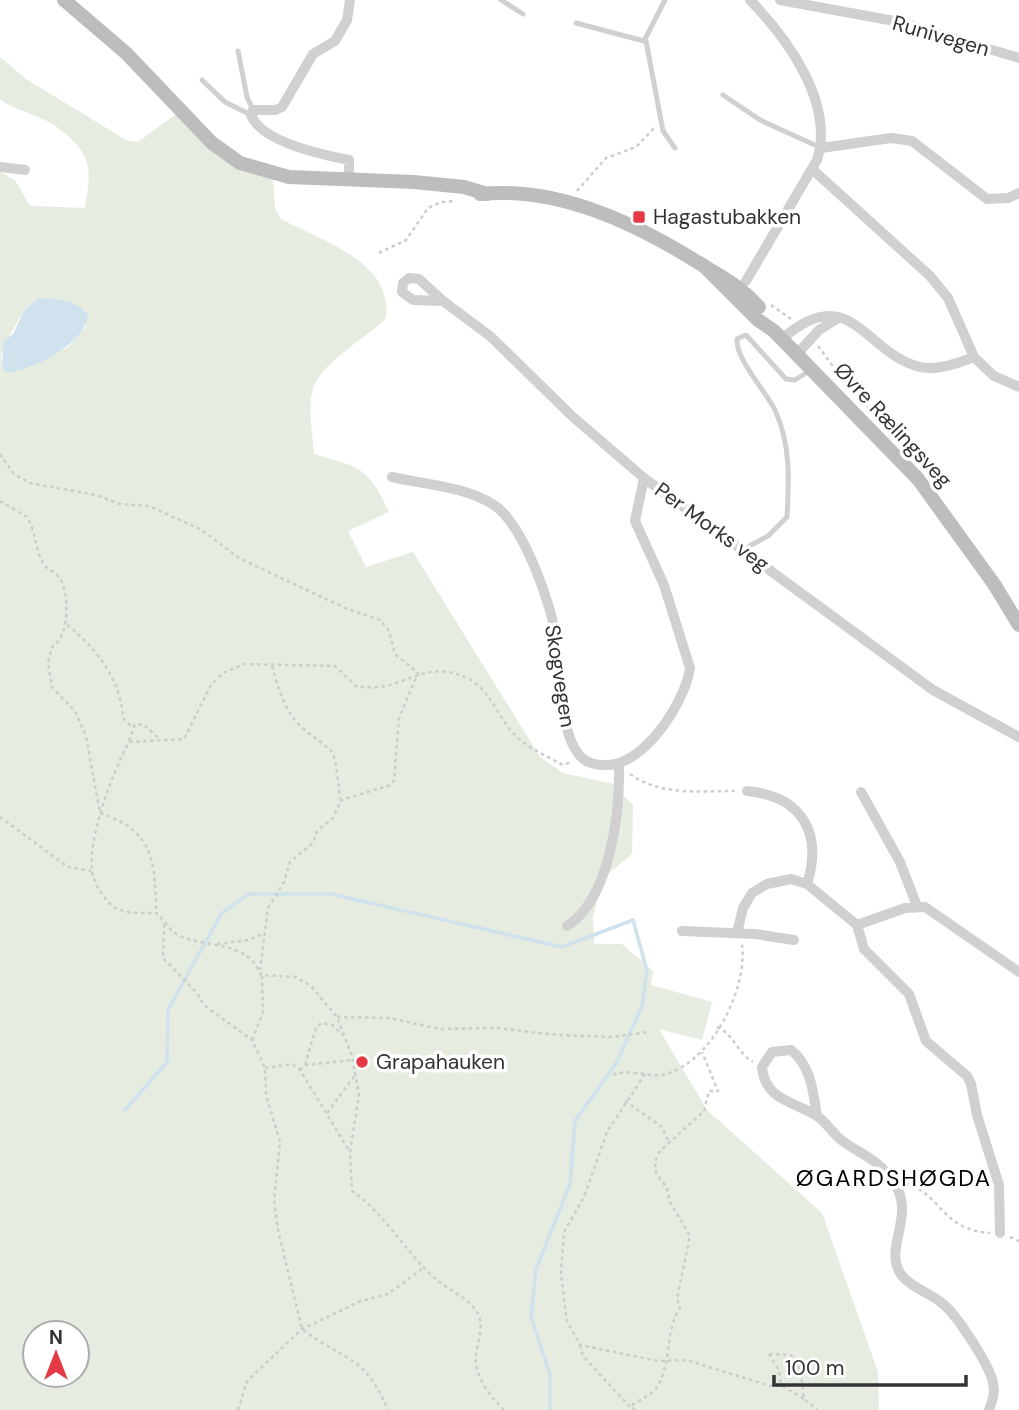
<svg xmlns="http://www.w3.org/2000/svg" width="1019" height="1410" font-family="'DM Sans',sans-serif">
<rect width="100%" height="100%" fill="#fff"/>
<path fill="#e6ecdf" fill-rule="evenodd" d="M0,57L26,79L126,140L138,142L183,109L196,128L273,179L275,209L281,219C317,239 380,257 386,303C387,310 387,318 382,322C361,342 329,357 315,384C306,402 313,435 314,454C360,468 367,465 389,512L348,531L366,567L413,552L540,757L563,773L613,784L633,805L632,854L603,878L593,917L594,944H622L653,971L651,985L712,1002L702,1040L659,1029L707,1110L822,1213L878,1372L879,1410H0V172L15,180L30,206L85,208C87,194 91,177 87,163C83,145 57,124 40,118C25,111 13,109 0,99ZM39,298C57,299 71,300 86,311V327L68,347L31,367L2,368L1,353L9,336L25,309ZM35,1333H77V1375H35Z"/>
<path fill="#cfe2ee" d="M39,298C56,299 77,299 88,315C88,342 29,373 6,372L2,368L3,341L13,334L25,309Z"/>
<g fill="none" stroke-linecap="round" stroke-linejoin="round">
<path stroke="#cfe2ee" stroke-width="3.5" d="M125,1110L167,1062L168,1010L221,914L249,894H331L562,947L633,920L647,971L642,1006L617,1062L575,1121L570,1184L536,1269L531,1317L550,1375V1410"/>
<path stroke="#cdcdcd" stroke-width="2.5" stroke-dasharray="3.5 3.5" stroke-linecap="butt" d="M577,191L606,158L636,147L654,128
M379,253L406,240L428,208L441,202L455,201
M771,305L791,319
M818,346L850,389
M867,406L909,449
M0,454L14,474L30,483L96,495L120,504L149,506L202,530L239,558L345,608L380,620L389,631L395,654L418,673L399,718L394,780L391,785L341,800L333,818L317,831L313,843L290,862L284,882L268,908L260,970
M0,501L27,517C36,531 35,549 43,563C47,570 55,571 59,577C70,592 70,637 52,647L48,663L52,687L75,711L86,736L100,813C155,831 155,862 156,913
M67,625C96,647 121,680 123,718L132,727
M272,666C277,684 283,706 295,720C305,733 322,741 332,752C336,757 339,790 340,799
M129,741L135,724L144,725L160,739
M630,774C661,796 699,791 735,791
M0,817L68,867L91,871
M164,924L163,958L197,993L204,1005L252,1040L265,1068L266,1095L280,1142L274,1200L278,1230L302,1329C346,1363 363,1352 388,1410
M217,944L249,940L265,933
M337,1017L389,1018L440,1029L497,1028L558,1035L612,1037L648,1032
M717,1027C734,1034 737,1053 753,1062
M252,1040L263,1013L262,976
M305,1065L316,1028L321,1023L332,1025L344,1036
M265,1068L292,1064L300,1070L350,1152
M300,1070L305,1065L353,1060
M645,1074L607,1132L584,1197L564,1232L561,1273L565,1307L567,1321L580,1345L658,1361L686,1360L771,1386L781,1385L804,1399
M613,1075C629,1068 644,1077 661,1075C709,1067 748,990 742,945
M625,1101L662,1127L669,1143
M327,1113L356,1074
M906,1183C942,1195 942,1230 990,1233
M1010,1237L1019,1241
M580,1345L583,1356L632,1409
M769,1354L791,1355C802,1367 802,1383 804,1399L817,1410
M769,1354L779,1370L781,1385
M238,1410L247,1381L302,1329L361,1301L388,1294L422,1269
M504,1410C490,1397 473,1374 476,1354C478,1342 483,1328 479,1316C473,1300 450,1291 438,1281C406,1254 385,1213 352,1191L350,1152L359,1095L352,1056L337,1017L311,986L295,977L261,975C247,940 210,949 180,936C169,931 165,920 156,913C142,913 125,914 114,907C104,900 93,882 92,870C88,838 113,771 129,742L184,739L211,685L223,673L244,664L335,666L357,687C366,687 376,688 385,686C406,682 424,668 448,672C486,679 490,703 509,728C522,746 545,755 563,765L572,762
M635,1410L631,1406C639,1400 653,1394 657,1387C673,1361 664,1333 680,1308L677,1299L690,1236L670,1202L667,1188L656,1173L655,1161L660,1151L704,1111L709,1091H718L702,1052"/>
<path stroke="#d0d0d0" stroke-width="5" d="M501,0L523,14
M576,23L644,41L665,0
M646,41L663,131L675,148
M238,51L247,97L253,110
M202,80L225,102L251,115
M723,95L760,120L819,147
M742,550L768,536L787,517C789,480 791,445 775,410C766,392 735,358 737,339L746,335L786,379L795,380L809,371"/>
<path stroke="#d0d0d0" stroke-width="10" d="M780,0L900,22L1019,58
M821,148L891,138L912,141L987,199L1008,198L1019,193
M0,167L25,170
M812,169L930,276L948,298L974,357L994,376L1019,387
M349,180V160C323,155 261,142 251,115L253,110H275L282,107L313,54L335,41L347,20L350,0
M746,281L817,160C835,103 787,38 750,0
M443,301L419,279L409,278L403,283L402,292L413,300L443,301L490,336L573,417L644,478L933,690L1019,737
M782,339C851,279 865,354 920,367C937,371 959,363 974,357
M797,354L819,330L838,318
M392,477C423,484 467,487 494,505C523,524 552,605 556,639C558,658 557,677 561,697C565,716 566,741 581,757C587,763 597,765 605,765C643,767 685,703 690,668L664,585L635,521L644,478
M747,791C802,796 823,833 807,884
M861,792L900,862L917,906
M857,925L905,908L925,907L1019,972
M567,926C610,899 620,813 619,766
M682,931L755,934L794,940
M737,933L743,908L752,893L767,884L791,879L807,884L857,925L864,949L909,994L926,1041L967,1076L971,1084L977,1115L999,1185L1000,1233
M817,1116C813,1091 811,1066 791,1050L772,1052L762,1067C765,1101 794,1101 817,1116C826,1122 832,1132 840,1139C853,1150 871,1156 883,1169C925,1210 882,1242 900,1273C909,1287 931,1293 943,1304C957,1315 987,1362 992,1379C996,1390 993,1400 989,1410"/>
<path stroke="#bdbdbd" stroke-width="14" d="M64,0L126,53L212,143L240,163L289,177L414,182L464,187L487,194
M480,194C558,186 635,223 699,263C723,278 739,285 759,307
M703,265L758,320L774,331L918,479L994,584L1019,625"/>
</g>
<g fill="#e63946" stroke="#fff" stroke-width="2.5">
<rect x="632" y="210" width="14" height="14" rx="3.5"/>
<circle cx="362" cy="1062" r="7"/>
</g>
<g text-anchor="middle" stroke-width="7" stroke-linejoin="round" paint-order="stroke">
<g font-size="21" fill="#333" stroke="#fff">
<text transform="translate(941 36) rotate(16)" y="7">Runivegen</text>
<text transform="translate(893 425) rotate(47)" y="7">Øvre Rælingsveg</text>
<text transform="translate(712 527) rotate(36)" y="7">Per Morks veg</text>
<text transform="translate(560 676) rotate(81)" y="7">Skogvegen</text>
</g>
<g font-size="21" fill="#333" stroke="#fff" text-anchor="start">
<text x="653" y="224">Hagastubakken</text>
<text x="376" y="1069">Grapahauken</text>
</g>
<g font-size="23" letter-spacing="2" fill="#000" stroke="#fff">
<text x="894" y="1186">ØGARDSHØGDA</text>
</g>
</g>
<g transform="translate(56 1354)"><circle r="33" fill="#ffffff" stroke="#adadad" stroke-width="2"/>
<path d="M0-5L12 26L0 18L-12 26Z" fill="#e63946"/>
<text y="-10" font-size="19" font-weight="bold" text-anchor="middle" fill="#333333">N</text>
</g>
<path d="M774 1375v10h192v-10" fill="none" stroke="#333333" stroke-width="3.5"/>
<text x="785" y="1375" font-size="21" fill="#333333" stroke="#ffffff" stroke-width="5" paint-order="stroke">100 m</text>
</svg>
